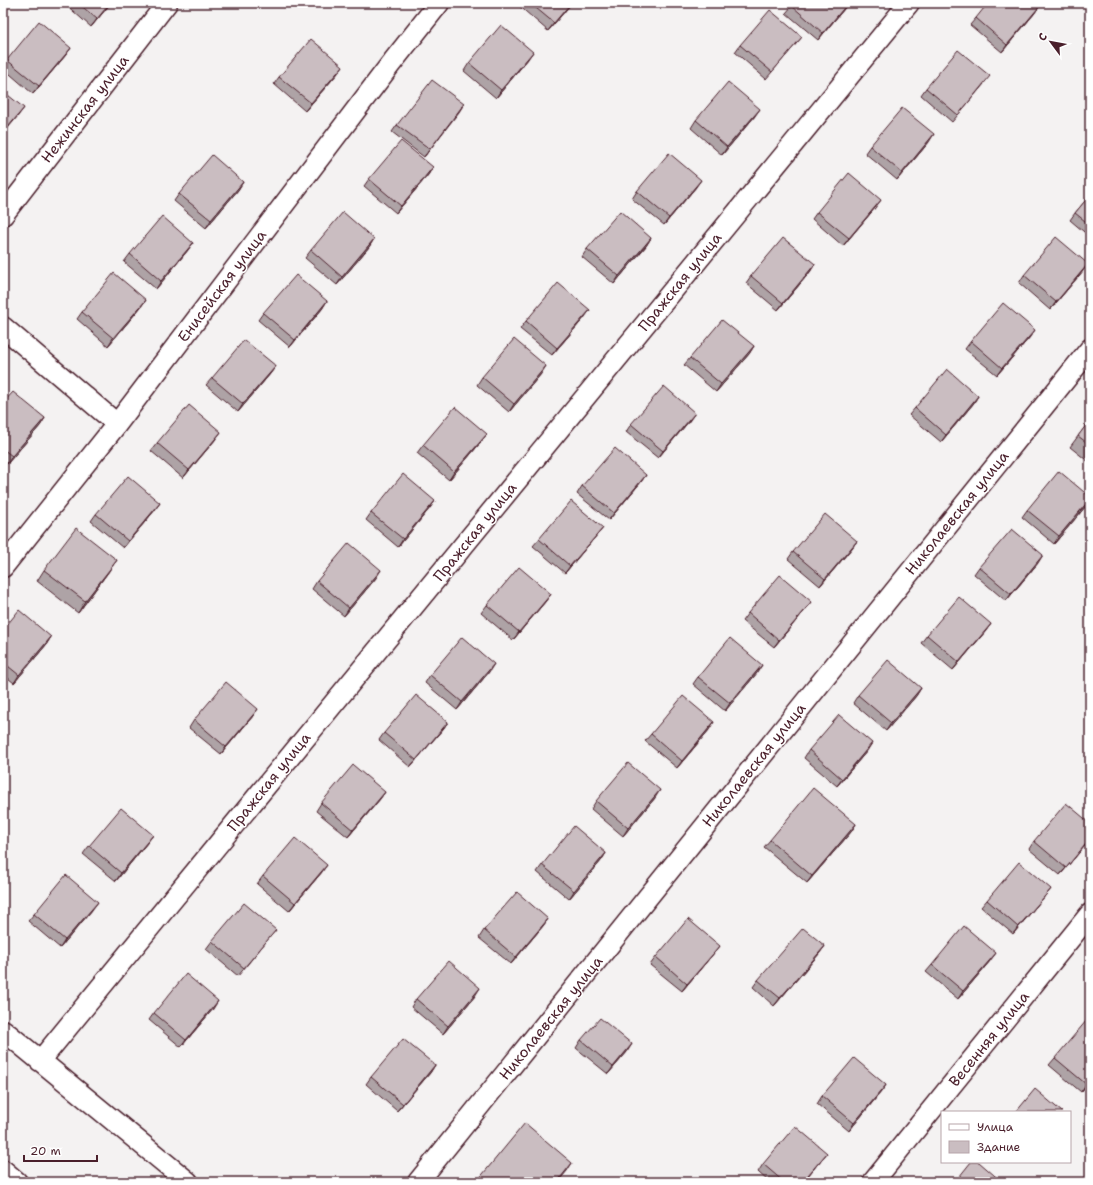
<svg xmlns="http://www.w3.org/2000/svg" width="1093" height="1185" font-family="'Shantell Sans',sans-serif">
<rect width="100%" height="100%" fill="#f4f2f2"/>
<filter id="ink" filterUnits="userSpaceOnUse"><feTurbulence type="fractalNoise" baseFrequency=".025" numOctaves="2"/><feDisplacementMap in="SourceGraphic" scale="8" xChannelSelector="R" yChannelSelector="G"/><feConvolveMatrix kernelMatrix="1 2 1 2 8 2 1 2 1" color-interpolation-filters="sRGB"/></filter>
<g filter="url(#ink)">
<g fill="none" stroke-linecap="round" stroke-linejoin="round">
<defs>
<path id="minor" d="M3,215L167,3
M3,327L117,424
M3,567L117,424L390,65L439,3
M3,1030L188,1182
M40,1061L909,3
M3,1170L17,1182
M418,1182L1090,349
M873,1182L1090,914"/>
</defs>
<use href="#minor" stroke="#4a1f2b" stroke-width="23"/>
<use href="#minor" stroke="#fff" stroke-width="20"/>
</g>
<path fill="#aea3a6" stroke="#4a1f2b" d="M64,3H111L91,27Z
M518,3H572L548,31L517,4Z
M849,3L818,40L786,13L792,6Z
M1039,7L1034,14L1002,52L970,25L976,18Z
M802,37L766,79L735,52L740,45Z
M71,48L65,56L33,94L3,68V65L7,60Z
M528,59L496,98L464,71L469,63Z
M338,73L305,111L274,84L279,77Z
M984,84L952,122L921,95L926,88Z
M464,104L424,157L392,132L397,125Z
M755,116L722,155L691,128L696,120Z
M929,142L897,180L865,153L870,146Z
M433,167L428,175L396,213L364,186L369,179Z
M243,182L238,190L206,228L174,201L179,194Z
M696,187L664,225L632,199L637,191Z
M1090,195V237L1070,220L1075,213Z
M875,208L843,246L812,219L817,212Z
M651,238L646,246L614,284L582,257L587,249Z
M374,239L369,247L337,285L305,258L311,250Z
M193,243L188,250L156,289L124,262L130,254Z
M815,264L810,272L778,310L746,283L751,276Z
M1083,271L1050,310L1019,283L1024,275Z
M146,300L140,308L108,346L77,319L82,312Z
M327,301L322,309L290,347L258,320L263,313Z
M585,317L552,355L520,329L526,321Z
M1030,337L997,375L965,349L971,341Z
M754,346L749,354L716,392L684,365L690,358Z
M276,366L270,374L238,412L206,385L212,378Z
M541,374L509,412L477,385L482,377Z
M978,396L973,404L941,442L909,415L915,408Z
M3,403L45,418L40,426L7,464L3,461Z
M690,420L658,458L626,432L631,424Z
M1090,420V463L1070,447Z
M215,440L183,478L151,451L157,443Z
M481,442L449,480L417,453L423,445Z
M646,475L641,482L609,520L577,494L582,486Z
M1090,500L1086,506L1054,544L1022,517L1027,510Z
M435,501L430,508L398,547L366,520L371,513Z
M155,510L123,548L91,521L96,514Z
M603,528L597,535L565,573L533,546L539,539Z
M857,541L852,548L820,586L788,559L793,552Z
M1038,563L1006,601L974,574L979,567Z
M44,570L109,571L78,613L37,581Z
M376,578L344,616L312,589L317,581Z
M551,594L545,602L513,640L481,613L487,605Z
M806,609L774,647L742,621L748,613Z
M991,624L985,632L953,670L921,643L927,635Z
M3,630L51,637L46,645L14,683L3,674Z
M489,672L457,710L425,683L430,675Z
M757,673L725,711L693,684L698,677Z
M921,688L916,696L886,731L853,703L858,695Z
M253,716L221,754L189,728L194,720Z
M448,722L443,729L410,767L379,740L384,733Z
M709,730L677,768L645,741L651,734Z
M809,750L867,751L837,786L804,758Z
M385,792L380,799L348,837L316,811L321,803Z
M655,798L623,836L591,809L596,801Z
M1090,823V840L1060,875L1029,849L1034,841Z
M856,824L851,832L807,883L764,847L770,840Z
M153,835L147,843L116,881L83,854L89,846Z
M606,853L601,861L569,899L537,872L542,865Z
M322,872L289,911L257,884L263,876Z
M1051,889L1045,896L1013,934L981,907L987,900Z
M92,910L60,948L28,921L34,914Z
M548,919L543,926L511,964L479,938L484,930Z
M276,930L270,937L238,976L206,949L212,941Z
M720,946L714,953L682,991L650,965L656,957Z
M825,946L819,954L774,1006L753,987L758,980Z
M990,961L958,999L926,972L932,965Z
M475,996L443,1034L411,1007L416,999Z
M213,1009L181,1047L149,1020L154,1013Z
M581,1040L627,1052L608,1074L576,1048Z
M1055,1058L1090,1081L1081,1092L1049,1065Z
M435,1065L430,1073L397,1111L366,1084L371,1077Z
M886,1085L881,1092L849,1131L817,1104L822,1096Z
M827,1153L821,1160L803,1182H769L758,1172L763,1164Z"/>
<path fill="#8d8487" stroke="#4a1f2b" d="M110,3H111L91,27L97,19Z
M571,3H572L548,31L554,23Z
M848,3H849L818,40L823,33Z
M1039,7L1034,14L1002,52L1007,45Z
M71,48L65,56L33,94L39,86Z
M533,52L528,59L496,98L501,90Z
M343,66L338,73L305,111L311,103Z
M464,104L459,112L424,157L430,149Z
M24,108L18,116L3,134V133Z
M760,109L755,116L722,155L727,147Z
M934,134L929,142L897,180L902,173Z
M433,167L428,175L396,213L401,206Z
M701,180L696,187L664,225L669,218Z
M243,182L238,190L206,228L211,220Z
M881,200L875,208L843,246L849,238Z
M651,238L646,246L614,284L619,276Z
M374,239L369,247L337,285L342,277Z
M193,243L188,250L156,289L161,281Z
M815,264L810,272L778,310L783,303Z
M1088,264L1083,271L1050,310L1056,302Z
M146,300L140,308L108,346L113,338Z
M327,301L322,309L290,347L295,340Z
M590,310L585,317L552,355L557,348Z
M1035,330L1030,337L997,375L1002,368Z
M754,346L749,354L716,392L721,384Z
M276,366L270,374L238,412L243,404Z
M546,366L541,374L509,412L514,404Z
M978,396L973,404L941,442L946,435Z
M695,413L690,420L658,458L663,451Z
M45,418L40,426L7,464L12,456Z
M221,432L215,440L183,478L189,470Z
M487,434L481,442L449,480L454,472Z
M646,475L641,482L609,520L614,513Z
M1090,499L1086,506L1054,544L1059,536Z
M435,501L430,508L398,547L403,539Z
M160,503L155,510L123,548L128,541Z
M603,528L597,535L565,573L570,566Z
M857,541L852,548L820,586L825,579Z
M1043,555L1038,563L1006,601L1011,594Z
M117,560L109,571L78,613L85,601Z
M381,570L376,578L344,616L349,608Z
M551,594L545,602L513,640L519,632Z
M812,602L806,609L774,647L779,640Z
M991,624L985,632L953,670L959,662Z
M51,637L46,645L14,683L19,675Z
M494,664L489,672L457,710L462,702Z
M762,665L757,673L725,711L730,703Z
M921,688L916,696L886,731L891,723Z
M258,709L253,716L221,754L226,747Z
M448,722L443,729L410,767L416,760Z
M714,722L709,730L677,768L682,761Z
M872,743L867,751L837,786L842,779Z
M660,790L655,798L623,836L628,828Z
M385,792L380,799L348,837L353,830Z
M856,824L851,832L807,883L812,876Z
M153,835L147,843L116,881L121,873Z
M1090,839V840L1060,875L1066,868Z
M606,853L601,861L569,899L574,891Z
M327,865L322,872L289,911L295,903Z
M1051,889L1045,896L1013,934L1018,927Z
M98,902L92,910L60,948L65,940Z
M548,919L543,926L511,964L516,957Z
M720,946L714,953L682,991L687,984Z
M825,946L819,954L774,1006L780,998Z
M996,953L990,961L958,999L963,991Z
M480,988L475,996L443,1034L448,1026Z
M218,1001L213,1009L181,1047L186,1040Z
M632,1044L627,1052L608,1074L613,1067Z
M435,1065L430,1073L397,1111L403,1104Z
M1090,1080V1081L1081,1092L1086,1084Z
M886,1085L881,1092L849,1131L854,1123Z
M827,1153L821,1160L803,1182H802Z
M572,1163L567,1171L558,1182H557Z"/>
<path fill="#cabdc1" stroke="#4a1f2b" d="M78,3H110L97,19Z
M530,3H571L554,23Z
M794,3H848L823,33L792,6Z
M988,3H1035L1039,7L1007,45L976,18Z
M770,10L802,37L772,72L740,45Z
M39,21L71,48L39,86L7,60Z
M501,25L533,52L501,90L469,63Z
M311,39L343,66L311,103L279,77Z
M958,50L990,76L958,115L926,88Z
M432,80L464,104L430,149L397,125Z
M728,82L760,109L727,147L696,120Z
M3,91L24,108L3,133Z
M902,108L934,134L902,173L870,146Z
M401,141L433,167L401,206L369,179Z
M669,153L701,180L669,218L637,191Z
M212,155L243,182L211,220L179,194Z
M849,173L881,200L849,238L817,212Z
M1090,195V225L1075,213Z
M620,211L651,238L619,276L587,249Z
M343,212L374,239L342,277L311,250Z
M162,216L193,243L161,281L130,254Z
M1056,237L1088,264L1056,302L1024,275Z
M783,238L815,264L783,303L751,276Z
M114,273L146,300L113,338L82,312Z
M296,275L327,301L295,340L263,313Z
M558,283L590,310L557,348L526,321Z
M1003,303L1035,330L1002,368L971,341Z
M722,320L754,346L721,384L690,358Z
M514,339L546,366L514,404L482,377Z
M244,340L276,366L243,404L212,378Z
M947,369L978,396L946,435L915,408Z
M664,386L695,413L663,451L631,424Z
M13,392L45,418L12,456L3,449V403Z
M189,405L221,432L189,470L157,443Z
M455,407L487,434L454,472L423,445Z
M1090,420V445L1078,436Z
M615,448L646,475L614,513L582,486Z
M1059,471L1090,497V499L1059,536L1027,510Z
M403,474L435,501L403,539L371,513Z
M128,476L160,503L128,541L96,514Z
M571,501L603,528L570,566L539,539Z
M825,514L857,541L825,579L793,552Z
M76,528L117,560L85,601L44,570Z
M1012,529L1043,555L1011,594L979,567Z
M349,543L381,570L349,608L317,581Z
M519,567L551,594L519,632L487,605Z
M780,575L812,602L779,640L748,613Z
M959,597L991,624L959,662L927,635Z
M19,610L51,637L19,675L3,662V630Z
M462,637L494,664L462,702L430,675Z
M730,638L762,665L730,703L698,677Z
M888,660L921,688L891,723L858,695Z
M226,682L258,709L226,747L194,720Z
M416,695L448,722L416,760L384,733Z
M683,696L714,722L682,761L651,734Z
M839,715L872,743L842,779L809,750Z
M628,763L660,790L628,828L596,801Z
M353,765L385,792L353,830L321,803Z
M813,788L856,824L812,876L770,840Z
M1066,803L1090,823V839L1066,868L1034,841Z
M121,808L153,835L121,873L89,846Z
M574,826L606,853L574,891L542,865Z
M295,838L327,865L295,903L263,876Z
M1019,862L1051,889L1018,927L987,900Z
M66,875L98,902L65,940L34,914Z
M517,892L548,919L516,957L484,930Z
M244,903L276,930L244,968L212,941Z
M688,919L720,946L687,984L656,957Z
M964,926L996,953L963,991L932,965Z
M803,928L825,946L780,998L758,980Z
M449,961L480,988L448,1026L416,999Z
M186,974L218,1001L186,1040L154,1013Z
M600,1018L632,1044L613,1067L581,1040Z
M1087,1020L1090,1022V1080L1086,1084L1055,1058Z
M403,1039L435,1065L403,1104L371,1077Z
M854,1058L886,1085L854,1123L822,1096Z
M1035,1089L1062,1112H1016Z
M525,1123L572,1163L557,1182H480L478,1180Z
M795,1126L827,1153L802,1182H784L763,1164Z
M971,1162H979L1002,1182H955Z"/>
</g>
<g text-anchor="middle" stroke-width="3" stroke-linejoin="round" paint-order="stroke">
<g font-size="15" fill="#4a1f2b" stroke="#fff">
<text transform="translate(85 109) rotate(-52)" y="5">Нежинская улица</text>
<text transform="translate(680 282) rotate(-51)" y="5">Пражская улица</text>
<text transform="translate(222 286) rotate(-53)" y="5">Енисейская улица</text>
<text transform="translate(957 513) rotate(-51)" y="5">Николаевская улица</text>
<text transform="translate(475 532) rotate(-51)" y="5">Пражская улица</text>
<text transform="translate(754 765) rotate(-51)" y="5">Николаевская улица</text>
<text transform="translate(269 782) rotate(-51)" y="5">Пражская улица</text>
<text transform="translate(551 1018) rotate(-51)" y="5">Николаевская улица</text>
<text transform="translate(989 1039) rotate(-51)" y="5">Весенняя улица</text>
</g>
</g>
<rect width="1093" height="1185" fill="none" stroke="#fff" stroke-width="16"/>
<rect x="8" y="8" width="1077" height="1169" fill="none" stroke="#4a1f2b" stroke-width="1.5" filter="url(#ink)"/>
<rect x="941" y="1111" width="130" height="52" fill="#ffffff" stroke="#b7a5aa"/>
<rect x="949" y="1124" width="20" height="6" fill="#ffffff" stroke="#b7a5aa"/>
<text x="977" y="1131" font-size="12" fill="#4a1f2b">Улица</text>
<rect x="949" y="1141" width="20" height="12" fill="#cabdc1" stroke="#b7a5aa"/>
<text x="977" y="1151" font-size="12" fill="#4a1f2b">Здание</text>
<g transform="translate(1051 42) rotate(302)" stroke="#ffffff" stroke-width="3" paint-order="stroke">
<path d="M0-3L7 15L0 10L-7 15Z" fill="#4a1f2b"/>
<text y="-6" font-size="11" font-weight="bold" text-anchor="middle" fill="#4a1f2b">С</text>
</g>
<path d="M24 1155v6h73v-6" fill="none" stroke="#4a1f2b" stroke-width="2"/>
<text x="30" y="1155" font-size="12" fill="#4a1f2b" stroke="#ffffff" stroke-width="3" paint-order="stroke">20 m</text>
</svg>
